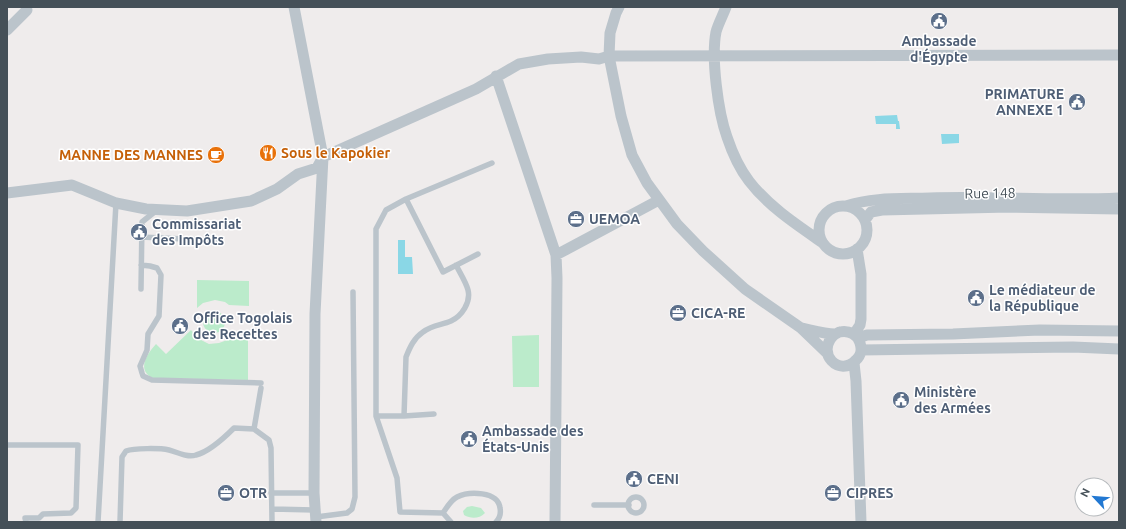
<svg xmlns="http://www.w3.org/2000/svg" width="1126" height="529" font-family="Ubuntu,sans-serif">
<rect width="100%" height="100%" fill="#efecec"/>
<path fill="#bbebcb" d="M197,280L249,281V306L229,305L225,302L215,300L203,303L197,308Z
M203 322a11 11 0 1 1 22 0a11 11 0 1 1-22 0Z
M191,330L197,338L209,344L219,343L230,339H248V380L153,378C136,370 147,354 156,344L166,354Z
M539,335V387H513L512,336Z
M472,506L481,508L485,513C479,519 471,519 464,515L463,511L467,507Z"/>
<path fill="#8ad7e6" d="M897,115L898,121H899L900,129H896V124H876L875,116Z
M941,134H959V143L942,144Z
M398,240H405V257H412L413,274H398Z"/>
<g fill="none" stroke-linecap="round" stroke-linejoin="round">
<path stroke="#bbc4cb" stroke-width="5.5" d="M406,199L443,272L478,254
M141,237L206,240L220,243
M141,265L150,266L157,268L161,275L159,316L148,334L147,350L140,366L142,373L143,376L152,380L261,383
M141,289L142,222L157,210
M261,388L254,429L269,440L271,448L272,522
M376,416H404L434,414
M404,416L406,357C410,347 414,338 423,332C432,325 442,325 451,321C462,316 471,302 468,290C466,282 460,273 456,265
M7,445H78L76,508L71,513L43,514L39,518H25L26,522
M271,493H314
M628 505a8 8 0 1 1 16 0a8 8 0 1 1-16 0Z
M594,505H629
M272,509L314,510
M443,513C447,507 451,500 457,497C469,491 498,491 500,508C501,513 500,518 496,522
M316,517L347,513L352,509L355,497L353,292
M98,522L116,203
M120,522L122,457L126,451C134,448 160,448 169,450C177,452 187,458 196,455C208,452 225,437 234,428L254,429
M451,522L443,513L400,512L397,478L376,416V229L386,210L406,199L492,163"/>
<path stroke="#bbc4cb" stroke-width="11" d="M294,7L323,157L315,314L314,493L316,522
M619,7L616,13L610,33L609,56L621,116L632,155L647,183L677,224L703,251L745,289L801,328L827,353
M726,7C723,15 718,24 716,32C711,58 718,112 727,137C732,152 739,168 749,181C768,206 797,225 823,243
M7,30L27,10
M496,76L556,255L557,278L555,522
M7,193L72,185L116,203L146,209L187,211L251,201L277,189L298,174L317,168L323,157L476,89L519,64L548,59L581,57L599,59L609,56L1119,55
M846,206C874,197 900,199 930,198C993,196 1056,201 1119,198
M819 230a24 24 0 1 1 48 0a24 24 0 1 1-48 0Z
M865,220L871,212L882,210L1009,207L1119,209
M556,255L659,200
M801,328C811,330 825,334 835,334C837,334 838,332 840,332C849,330 858,335 860,343C862,349 861,356 856,360C840,378 814,353 835,334
M854,334L860,325L861,319V274L857,249
M858,338L867,335L953,334L1040,330L1119,331
M861,350L1073,347L1119,349
M854,363L856,381L861,522"/>
</g>
<defs>
<symbol id="civic-disc" viewBox="-11 -11 22 22"><circle r="9.5" fill="#5c6f8a" stroke="#fff"/><path d="M-.6-6.5H3V-4.5H.6V-3L4-1V1h2V6H-6V1h2V-1L-.6-3ZM-1.2 2.5V6h2.4V2.5Z" fill="#fff"/></symbol>
<symbol id="restaurant-disc" viewBox="-11 -11 22 22"><circle r="9.5" fill="#e8710a" stroke="#fff"/><path d="M-5-6h1v4h1v-4h1v4h1v-4h1v5L-1.5 .5V6h-2V.5L-5-1ZM5-6V6H3V1.5H1.5Q1.5-4 5-6Z" fill="#fff"/></symbol>
<symbol id="cafe-disc" viewBox="-11 -11 22 22"><circle r="9.5" fill="#e8710a" stroke="#fff"/><path d="M-5.5-4.5H6V0H3Q3 3.5 0 3.5H-2.5Q-5.5 3.5-5.5 0ZM3-3.2v2h1.7v-2ZM-6 4.5H4V6H-6Z" fill="#fff"/></symbol>
<symbol id="office-disc" viewBox="-11 -11 22 22"><circle r="9.5" fill="#5c6f8a" stroke="#fff"/><path d="M-6-3h4V-5.5h4V-3h4V5H-6ZM-1-4.5V-3h2v-1.5ZM-6 0V1H6V0Z" fill="#fff"/></symbol>
</defs>
<g fill-rule="evenodd">
<use href="#civic-disc" x="929" y="11" width="20" height="20"/>
<use href="#civic-disc" x="1067" y="92" width="20" height="20"/>
<use href="#restaurant-disc" x="258" y="143" width="20" height="20"/>
<use href="#cafe-disc" x="206" y="145" width="20" height="20"/>
<use href="#office-disc" x="566" y="209" width="20" height="20"/>
<use href="#civic-disc" x="129" y="222" width="20" height="20"/>
<use href="#civic-disc" x="966" y="288" width="20" height="20"/>
<use href="#office-disc" x="668" y="303" width="20" height="20"/>
<use href="#civic-disc" x="170" y="316" width="20" height="20"/>
<use href="#civic-disc" x="891" y="390" width="20" height="20"/>
<use href="#civic-disc" x="459" y="429" width="20" height="20"/>
<use href="#civic-disc" x="624" y="469" width="20" height="20"/>
<use href="#office-disc" x="216" y="483" width="20" height="20"/>
<use href="#office-disc" x="823" y="483" width="20" height="20"/>
</g>
<g text-anchor="middle" stroke-width="3" stroke-linejoin="round" paint-order="stroke">
<g font-size="14" font-weight="bold" fill="#4e5e75" stroke="#fff" text-anchor="start">
<text x="939" y="46" text-anchor="middle">Ambassade<tspan x="939" dy="16">d'Égypte</tspan></text>
<text x="1064" y="99" text-anchor="end">PRIMATURE<tspan x="1064" dy="16">ANNEXE 1</tspan></text>
<text x="589" y="224">UEMOA</text>
<text x="152" y="229">Commissariat<tspan x="152" dy="16">des Impôts</tspan></text>
<text x="989" y="295">Le médiateur de<tspan x="989" dy="16">la République</tspan></text>
<text x="691" y="318">CICA-RE</text>
<text x="193" y="323">Office Togolais<tspan x="193" dy="16">des Recettes</tspan></text>
<text x="914" y="397">Ministère<tspan x="914" dy="16">des Armées</tspan></text>
<text x="482" y="436">Ambassade des<tspan x="482" dy="16">États-Unis</tspan></text>
<text x="647" y="484">CENI</text>
<text x="239" y="498">OTR</text>
<text x="846" y="498">CIPRES</text>
</g>
<g font-size="14" font-weight="bold" fill="#c56008" stroke="#fff" text-anchor="start">
<text x="281" y="158">Sous le Kapokier</text>
<text x="203" y="160" text-anchor="end">MANNE DES MANNES</text>
</g>
<g font-size="14" fill="#455058" stroke="#fff">
<text transform="translate(990 193) rotate(-1)" y="5">Rue 148</text>
</g>
</g>
<rect width="1126" height="529" fill="none" stroke="#455058" stroke-width="16"/>
<g transform="translate(1094 497) rotate(296)"><circle r="19" fill="#ffffff" stroke="#b5b9bc"/>
<path d="M0-3L7 15L0 10L-7 15Z" fill="#2278d2"/>
<text y="-6" font-size="11" font-weight="bold" text-anchor="middle" fill="#455058">N</text>
</g>
</svg>
